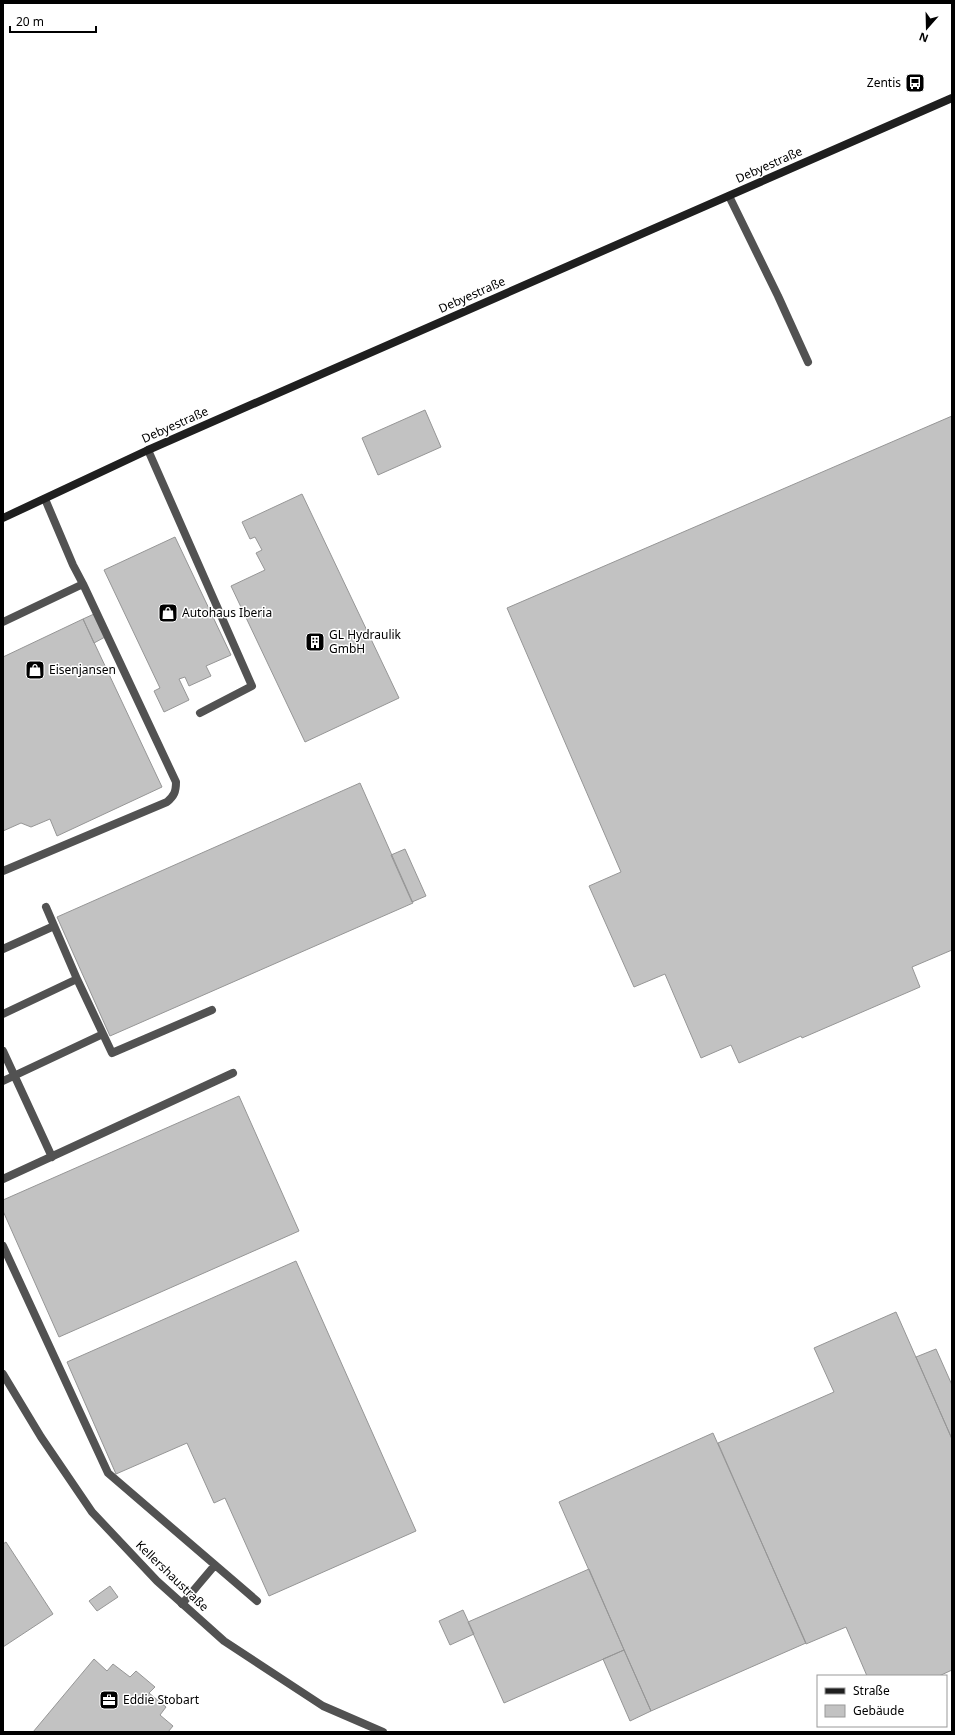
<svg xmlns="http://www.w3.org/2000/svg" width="955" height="1735" font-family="'Noto Sans',sans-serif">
<rect width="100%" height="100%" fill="#fff"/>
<path fill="#c2c2c2" stroke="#969696" d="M425,410L441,447L378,475L362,438Z
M952,416V950L912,967L920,987L802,1038L801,1036L739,1063L731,1045L701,1058L665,974L634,987L589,886L621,872L507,608Z
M302,494L399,698L305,742L231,586L265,570L256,553L262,550L255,537L250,539L242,522Z
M175,537L231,655L206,666L211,676L189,686L185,677L179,679L189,700L164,712L154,691L160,688L104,570Z
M94,614L105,637L94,643L83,619Z
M83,619L162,787L57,836L50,819L31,827L21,823L3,831V657Z
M360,783L413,903L110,1036L57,917Z
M405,849L426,896L412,902L391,855Z
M239,1096L299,1231L59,1337L3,1211V1200Z
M296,1261L416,1531L269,1596L225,1498L214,1503L187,1443L116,1474L67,1362Z
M896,1312L952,1439V1670L939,1676H867L846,1627L806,1644L718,1443L834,1392L814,1348Z
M936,1349L952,1385V1439L916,1357Z
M713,1433L806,1643L651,1711L559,1502Z
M6,1542L53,1614L3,1647V1544Z
M589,1569L624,1650L504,1703L468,1622Z
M110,1586L118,1597L97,1611L89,1601Z
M463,1610L474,1634L450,1645L439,1621Z
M624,1650L651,1711L630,1721L603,1659Z
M94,1659L107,1671L113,1664L130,1677L136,1671L155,1687L149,1693L166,1707L160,1715L173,1726L168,1732H33Z"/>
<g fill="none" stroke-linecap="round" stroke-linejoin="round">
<path stroke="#525252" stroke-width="8" d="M729,196L778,296L808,362
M148,450L252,686L200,713
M3,622L83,584L73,565L45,499
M3,871L167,802C174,796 176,792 176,782L83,584
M46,907L77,979L112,1053L212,1010
M3,949L54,926
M3,1014L77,979
M3,1051L52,1157
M3,1081L103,1034
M3,1179L233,1073
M3,1246L108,1473L257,1601
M182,1604L215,1565"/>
<path stroke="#525252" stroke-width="8" d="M3,1374L41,1437L92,1512L157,1581L224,1641L323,1706L383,1732"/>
<path stroke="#1f1f1f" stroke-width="8" d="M3,518L148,450L952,98"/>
</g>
<defs>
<symbol id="bus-square" viewBox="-11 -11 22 22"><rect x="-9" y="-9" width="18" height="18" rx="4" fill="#000" stroke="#fff"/><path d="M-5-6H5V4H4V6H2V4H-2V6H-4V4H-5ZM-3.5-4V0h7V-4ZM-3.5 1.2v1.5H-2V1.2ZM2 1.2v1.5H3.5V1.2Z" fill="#fff"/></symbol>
<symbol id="shop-square" viewBox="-11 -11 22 22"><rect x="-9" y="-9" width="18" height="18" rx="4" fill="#000" stroke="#fff"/><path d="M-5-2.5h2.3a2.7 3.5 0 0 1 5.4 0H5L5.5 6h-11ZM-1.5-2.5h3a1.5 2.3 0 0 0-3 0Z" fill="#fff"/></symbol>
<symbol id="building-square" viewBox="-11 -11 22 22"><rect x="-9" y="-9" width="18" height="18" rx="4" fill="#000" stroke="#fff"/><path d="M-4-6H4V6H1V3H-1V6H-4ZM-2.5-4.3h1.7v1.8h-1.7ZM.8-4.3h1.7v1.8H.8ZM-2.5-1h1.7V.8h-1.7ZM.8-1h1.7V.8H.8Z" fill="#fff"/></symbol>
<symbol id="office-square" viewBox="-11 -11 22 22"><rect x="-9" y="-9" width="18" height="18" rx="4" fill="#000" stroke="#fff"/><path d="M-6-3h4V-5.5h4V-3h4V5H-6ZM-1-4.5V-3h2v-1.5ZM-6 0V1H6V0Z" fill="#fff"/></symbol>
</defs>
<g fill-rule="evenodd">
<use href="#bus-square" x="904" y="72" width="22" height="22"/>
<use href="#shop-square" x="157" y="602" width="22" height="22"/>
<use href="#building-square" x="304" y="631" width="22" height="22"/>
<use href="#shop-square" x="24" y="659" width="22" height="22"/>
<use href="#office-square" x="98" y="1689" width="22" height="22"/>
</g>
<g text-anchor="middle" stroke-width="3" stroke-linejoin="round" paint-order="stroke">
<g font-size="12" fill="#000" stroke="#fff" text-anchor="start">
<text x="901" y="87" text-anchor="end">Zentis</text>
<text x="182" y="617">Autohaus Iberia</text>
<text x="329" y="639">GL Hydraulik<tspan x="329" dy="14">GmbH</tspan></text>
<text x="49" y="674">Eisenjansen</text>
<text x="123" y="1704">Eddie Stobart</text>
</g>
<g font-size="12" fill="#000" stroke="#fff">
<text transform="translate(769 165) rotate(-24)" y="4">Debyestraße</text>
<text transform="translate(472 295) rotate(-24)" y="4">Debyestraße</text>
<text transform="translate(175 425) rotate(-24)" y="4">Debyestraße</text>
<text transform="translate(172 1576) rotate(44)" y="4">Kellershaustraße</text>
</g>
</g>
<rect width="955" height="1735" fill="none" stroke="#000000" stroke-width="8"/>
<rect x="817" y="1675" width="130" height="52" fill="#ffffff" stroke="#999999"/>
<rect x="825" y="1688" width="20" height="6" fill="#1f1f1f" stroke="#999999"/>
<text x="853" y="1695" font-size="12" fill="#000000">Straße</text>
<rect x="825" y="1705" width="20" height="12" fill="#c2c2c2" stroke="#999999"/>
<text x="853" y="1715" font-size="12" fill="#000000">Gebäude</text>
<g transform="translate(927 28) rotate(200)" stroke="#ffffff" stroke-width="3" paint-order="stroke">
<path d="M0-3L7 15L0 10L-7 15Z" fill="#000000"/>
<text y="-6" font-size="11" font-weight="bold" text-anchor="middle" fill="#000000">N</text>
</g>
<path d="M10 26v6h86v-6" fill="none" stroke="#000000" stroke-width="2"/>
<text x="16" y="26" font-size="12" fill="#000000" stroke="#ffffff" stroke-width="3" paint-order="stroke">20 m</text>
</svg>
